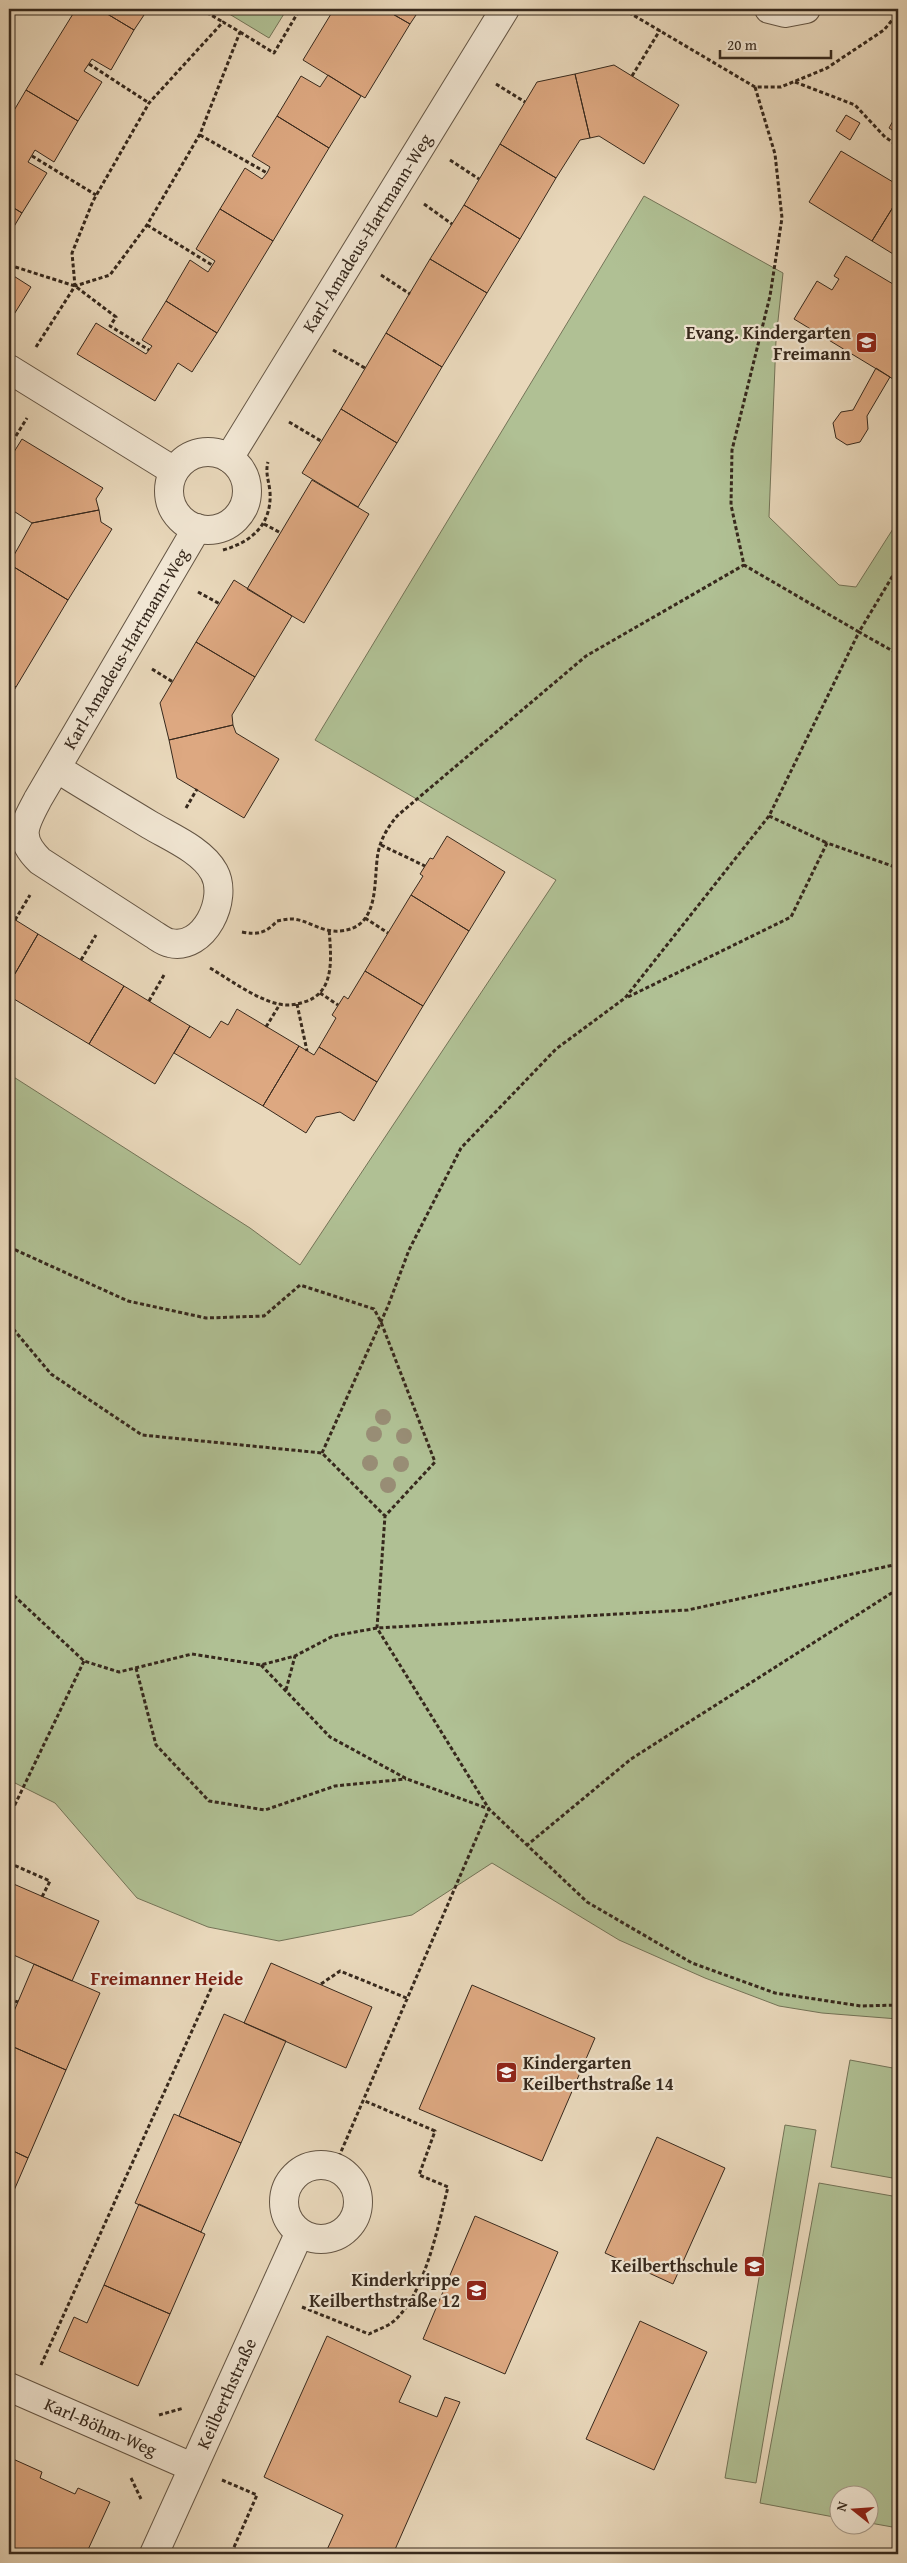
<svg xmlns="http://www.w3.org/2000/svg" width="907" height="2563" font-family="'Gentium Book Plus',serif">
<rect width="100%" height="100%" fill="#e9d8bb"/>
<filter id="stains"><feTurbulence type="fractalNoise" baseFrequency=".004" numOctaves="4"/><feColorMatrix values="0 0 0 0 .2 0 0 0 0 .09 0 0 0 0 .02 0 0 0 .5 -.17"/></filter>
<radialGradient id="worn" r=".72"><stop offset=".6" stop-color="#630" stop-opacity="0"/><stop offset="1" stop-color="#630" stop-opacity=".3"/></radialGradient>
<path fill="#b0c094" stroke="#747458" d="M221,9H287L269,38Z
M644,196L783,273L776,340L769,517L839,585L856,587L898,521V2019L822,2013L779,2006L705,1978L619,1940L492,1863L412,1915L279,1941L208,1927L137,1898L55,1803L9,1780V1074L250,1228L300,1265L556,880L315,740Z
M850,2060L898,2069V2179L831,2167Z
M785,2125L816,2130L756,2483L725,2478Z
M819,2183L898,2197V2528L870,2523V2496H840L839,2518L760,2503Z"/>
<path fill="#dda881" stroke="#37291d" d="M76,9H99L134,30L111,70L92,59L84,71L102,82L78,121L26,90Z
M99,9H148L134,30Z
M334,9H384L410,24L365,98L303,60Z
M384,9H420L410,24Z
M614,65L679,105L644,164L599,136L590,138L575,74Z
M575,74L590,138L580,140L556,178L500,144L537,82Z
M328,75L361,96L329,148L277,116L301,76L320,87Z
M26,90L78,121L54,162L35,150L28,162L47,173L22,213L9,205V119Z
M898,112V134L889,128Z
M846,115L860,123L850,140L836,131Z
M277,116L329,148L273,241L220,209L245,168L262,179L267,173L270,167L252,156Z
M500,144L556,178L520,239L464,205Z
M841,151L898,185V199L872,241L809,202Z
M898,199V257L872,241Z
M9,205L22,213L9,235Z
M464,205L520,239L487,293L430,259Z
M220,209L273,241L217,333L166,301L190,260L208,272L215,261L196,249Z
M846,256L898,287V382L794,319L817,281L832,290L839,279L834,276Z
M430,259L487,293L442,367L386,333Z
M9,273L31,287L13,316L9,313Z
M166,301L217,333L192,372L178,363L155,401L77,354L96,323L146,354L152,346L142,340Z
M386,333L442,367L397,443L341,409Z
M876,368L890,377L867,416L868,429L860,442L847,445L836,438L833,423L841,412L853,410Z
M341,409L397,443L358,507L302,473Z
M22,439L103,488L96,499L99,510L32,523L9,508V460Z
M312,480L369,514L304,623L247,589Z
M99,510L101,522L112,529L68,600L9,564L32,523Z
M9,564L68,600L16,687L9,682Z
M234,580L292,616L255,677L196,642Z
M196,642L255,677L232,715L233,725L169,740L160,703Z
M9,682L16,687L9,699Z
M233,725L236,733L279,759L244,818L177,778L169,740Z
M447,836L505,872L469,931L411,895L423,876L420,874L430,858L433,859Z
M411,895L469,931L423,1006L365,971Z
M9,916L38,934L9,984Z
M38,934L124,986L89,1044L9,996V984Z
M365,971L423,1006L377,1082L319,1047L336,1018L332,1015L344,996L348,999Z
M124,986L190,1026L155,1084L89,1044Z
M237,1009L299,1046L263,1106L174,1053L190,1026L210,1038L221,1021L228,1025Z
M299,1046L314,1055L319,1047L377,1082L354,1121L340,1112L316,1117L306,1133L263,1106Z
M9,1882L99,1921L72,1981L9,1953Z
M271,1963L372,2007L346,2068L244,2023Z
M34,1964L100,1993L66,2070L9,2045V2023Z
M472,1985L595,2038L542,2161L419,2109Z
M224,2014L286,2041L241,2143L179,2116Z
M9,2045L66,2070L28,2158L9,2149Z
M174,2114L241,2143L201,2232L135,2203Z
M657,2137L725,2168L673,2284L605,2253Z
M9,2149L28,2158L9,2202Z
M139,2204L205,2234L170,2314L104,2285Z
M475,2216L558,2252L505,2374L423,2339Z
M104,2285L170,2314L138,2386L59,2351L74,2317L87,2323Z
M640,2321L707,2352L654,2470L586,2439Z
M327,2336L411,2376L399,2402L437,2417L445,2397L460,2402L393,2554H325L343,2515L264,2477Z
M13,2459L42,2472L40,2478L75,2494L78,2488L110,2502L86,2554H9V2469Z"/>
<g fill="none" stroke-linecap="round" stroke-linejoin="round">
<defs>
<g id="minor">
<path d="M769,9L785,13L806,9"/>
<path d="M9,369L174,471"/>
<circle cx="208" cy="491" r="39"/>
<path id="s1" d="M229,458L505,9"/>
<path id="s2" d="M58,769C88,788 119,806 150,825C170,837 202,850 214,872C229,899 204,951 170,943C164,942 158,937 153,934L40,861C16,838 24,825 38,799L197,528"/>
<circle cx="321" cy="2202" r="37"/>
<path id="s3" d="M9,2387L192,2467"/>
<path id="s4" d="M154,2554L299,2234"/>
</g>
</defs>
<use href="#minor" stroke="#645544" stroke-width="30"/>
<path stroke="#37291d" stroke-width="3" stroke-dasharray="4 2.5" stroke-linecap="butt" d="M201,9L223,22
M623,9L755,87H781L827,68L884,30L898,13
M9,13L11,9
M240,32L274,53L300,9
M89,64L149,103
M632,76L660,30
M795,82L855,105L885,137L898,146
M496,84L525,102
M755,87L775,154L782,218L770,296L732,450L731,505L744,565L859,632L898,567
M200,135L267,173
M32,156L96,195
M450,160L479,179
M424,204L452,224
M147,225L212,265
M9,265L75,286L116,317L110,326L149,350
M381,275L410,294
M36,347L75,286L72,253L93,201L149,103L223,22L240,32L200,134L147,225L110,275L75,286
M333,350L365,368
M289,422L321,441
M9,447L27,418
M9,521L11,522L9,526
M264,524L281,533
M223,550C252,542 272,524 270,492C269,481 265,473 268,462
M198,592L220,604
M152,669L173,682
M186,808L197,789
M769,816L827,843
M381,845L425,866
M365,918L388,933
M15,920L30,895
M242,932C258,935 266,933 277,921C282,920 287,919 292,919C306,919 322,933 340,931C381,928 373,881 378,853C381,838 388,827 397,816L586,656L744,565
M81,960L96,935
M210,968C230,980 249,994 271,1002C283,1006 293,1006 304,1002C336,993 331,956 329,929
M320,993L338,1005
M628,997L791,917L827,843L898,868
M149,1001L164,975
M297,1004L307,1051
M266,1027L280,1004
M9,1247L128,1301L206,1318L264,1316L300,1285L374,1309L381,1322L435,1462L385,1516L377,1628L489,1809L587,1902L692,1963L775,1993L861,2006L898,2005
M9,1324L51,1374L142,1435L322,1453L385,1516
M322,1453L388,1306L409,1250L461,1148L556,1049L625,998L769,816L859,632L898,654
M9,1591L84,1661L119,1672L192,1654L261,1665L295,1656L333,1636L377,1628L688,1610L898,1564
M261,1665L330,1737L407,1779L489,1809L334,2168
M136,1668L156,1745L209,1801L265,1810L335,1786L406,1779
M286,1690L295,1656
M9,1817L84,1661
M526,1846L631,1759L898,1589
M9,1863L50,1881L42,1897
M321,1984L340,1971L409,1999
M9,1999L18,2002
M302,2307L369,2334C375,2331 383,2328 390,2324C424,2300 438,2226 448,2187L419,2175L435,2131L365,2101
M41,2365L214,1982
M159,2415L184,2408
M131,2478L141,2499
M222,2480L257,2495L231,2554"/>
<use href="#minor" stroke="#f1e6d3" stroke-width="28"/>
</g>
<g fill="#988d75">
<circle cx="383" cy="1417" r="8"/>
<circle cx="374" cy="1434" r="8"/>
<circle cx="404" cy="1436" r="8"/>
<circle cx="370" cy="1463" r="8"/>
<circle cx="401" cy="1464" r="8"/>
<circle cx="388" cy="1485" r="8"/>
</g>
<defs>
<symbol id="school-square" viewBox="-11 -11 22 22"><rect x="-9" y="-9" width="18" height="18" rx="4" fill="#8f2418" stroke="#f1e6d3"/><path d="M0-5L7-2L0 1L-7-2ZM-4 1L0 2.5L4 1V4Q0 6-4 4Z" fill="#fff"/></symbol>
</defs>
<g fill-rule="evenodd">
<use href="#school-square" x="854" y="330" width="25" height="25"/>
<use href="#school-square" x="494" y="2060" width="25" height="25"/>
<use href="#school-square" x="742" y="2254" width="25" height="25"/>
<use href="#school-square" x="464" y="2278" width="25" height="25"/>
</g>
<g text-anchor="middle" stroke-width="4.5" stroke-linejoin="round" paint-order="stroke">
<g font-size="18" fill="#37291d" stroke="#f1e6d3">
<text dy="6" stroke="none"><textPath href="#s1" startOffset="264">Karl-Amadeus-Hartmann-Weg</textPath></text>
<text dy="6" stroke="none"><textPath href="#s2" startOffset="686">Karl-Amadeus-Hartmann-Weg</textPath></text>
<text dy="6" stroke="none"><textPath href="#s4" startOffset="176">Keilberthstraße</textPath></text>
<text dy="6" stroke="none"><textPath href="#s3" startOffset="100">Karl-Böhm-Weg</textPath></text>
</g>
<g font-size="18" font-weight="bold" fill="#37291d" stroke="#f1e6d3" text-anchor="end">
<text x="851" y="339">Evang. Kindergarten<tspan x="851" dy="21">Freimann</tspan></text>
<text x="523" y="2069" text-anchor="start">Kindergarten<tspan x="523" dy="21">Keilberthstraße 14</tspan></text>
<text x="738" y="2272">Keilberthschule</text>
<text x="460" y="2286">Kinderkrippe<tspan x="460" dy="21">Keilberthstraße 12</tspan></text>
</g>
<g font-size="19" font-weight="bold" fill="#7a1f14" stroke="#f1e6d3">
<text x="167" y="1985">Freimanner Heide</text>
</g>
</g>
<rect width="907" height="2563" fill="none" stroke="#e9d8bb" stroke-width="30"/>
<rect x="10" y="10" width="887" height="2543" fill="none" stroke="#37291d" stroke-width="2.5"/>
<rect x="15" y="15" width="877" height="2533" fill="none" stroke="#37291d"/>
<g transform="translate(854 2510) rotate(287)"><circle r="24" fill="#f1e6d3" stroke="#a79a8a"/>
<path d="M0-4L9 19L0 12L-9 19Z" fill="#8f2418"/>
<text y="-8" font-size="14" font-weight="bold" text-anchor="middle" fill="#37291d">N</text>
</g>
<path d="M720 50v8h111v-8" fill="none" stroke="#37291d" stroke-width="2.5"/>
<text x="727" y="50" font-size="15" fill="#37291d" stroke="#f1e6d3" stroke-width="4" paint-order="stroke">20 m</text>
<rect width="100%" height="100%" filter="url(#stains)"/>
<rect width="100%" height="100%" fill="url(#worn)"/>
</svg>
